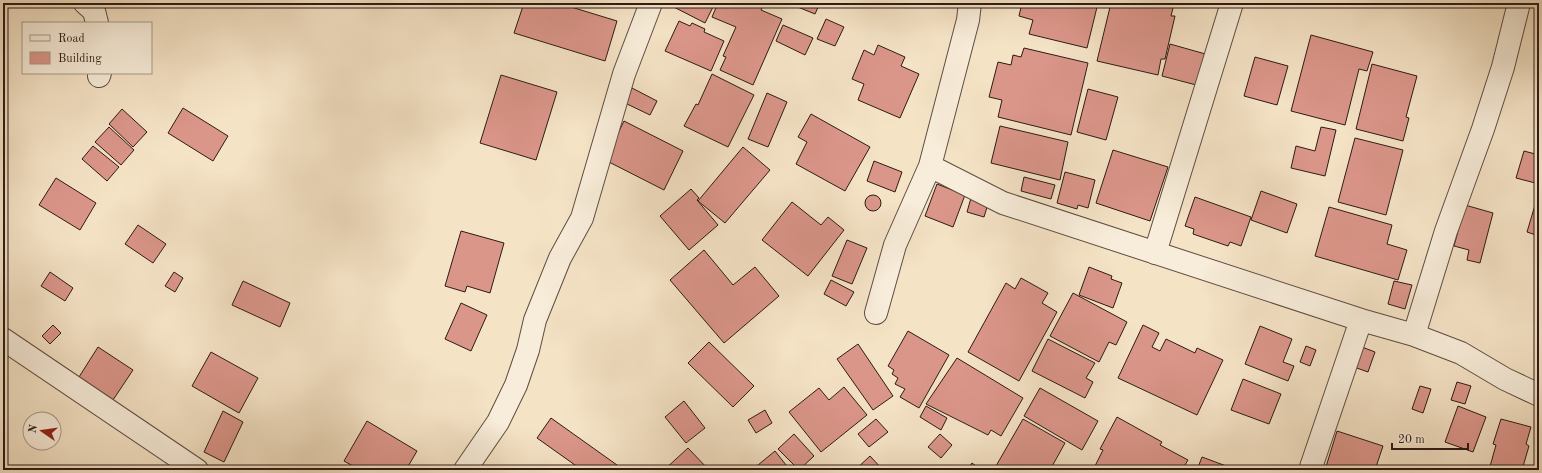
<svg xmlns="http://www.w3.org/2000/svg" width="1542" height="473" font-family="'Old Standard TT',serif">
<rect width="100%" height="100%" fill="#f5e3c6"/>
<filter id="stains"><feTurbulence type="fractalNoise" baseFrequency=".005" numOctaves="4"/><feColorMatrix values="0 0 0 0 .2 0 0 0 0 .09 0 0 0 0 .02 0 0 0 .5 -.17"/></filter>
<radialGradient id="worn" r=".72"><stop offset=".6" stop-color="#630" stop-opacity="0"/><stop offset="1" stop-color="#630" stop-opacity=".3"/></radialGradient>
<path fill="#db968a" stroke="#2c1b15" d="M524,3H558L617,21L605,61L514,33Z
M666,3H715L705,23Z
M718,3H757L763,6L761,10L782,19L753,85L720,70L726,57L723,56L736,27L712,17Z
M788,3H820L815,14Z
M1022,3H1098L1087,48L1029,34L1033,20L1019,16Z
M1111,3L1174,4L1171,16H1175L1165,59H1161L1158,75L1097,61Z
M826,19L844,27L835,46L817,39Z
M679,21L690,26L692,23L705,29L704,32L724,41L711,71L665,51Z
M783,25L813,38L805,55L776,41Z
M1311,35L1373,52L1367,71L1359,69L1345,125L1291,111Z
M1170,44L1209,55L1200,86L1162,76Z
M878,45L905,57L901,66L919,74L900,118L858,100L864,84L852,79L864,50L874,55Z
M1024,48L1088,63L1071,135L998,117L1002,100L989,97L998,62L1011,65L1013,55L1021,57Z
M1255,57L1288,66L1277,105L1244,96Z
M1372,64L1417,76L1406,117L1409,118L1403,141L1356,129Z
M712,74L754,95L728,147L684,126L696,104L698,105Z
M501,75L557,92L536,160L480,143Z
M632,88L657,101L650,115L625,103Z
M1088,89L1118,97L1106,140L1077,132Z
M767,93L787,102L768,147L748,139Z
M183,108L228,136L213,161L168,133Z
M122,109L147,132L133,147L109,124Z
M811,114L870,147L845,191L796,164L807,142L798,137Z
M624,121L683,151L664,190L605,160Z
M1000,126L1068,142L1060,180L991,163Z
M109,127L134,150L121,165L95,142Z
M1321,127L1336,130L1325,176L1291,168L1296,146L1315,151Z
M1355,138L1403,150L1386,215L1338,202Z
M93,146L119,167L107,181L82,159Z
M743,147L770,170L725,223L698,201Z
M1113,150L1168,167L1150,221L1096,203Z
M1524,151L1539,155V184L1516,178Z
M874,161L902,172L895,192L867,181Z
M1065,172L1095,180L1088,208L1078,205L1077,209L1057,203Z
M1024,177L1055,185L1051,199L1021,191Z
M56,178L96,203L80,230L39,205Z
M937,184L965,195L953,227L925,216Z
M691,189L699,198L697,200L718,225L689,250L660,216Z
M1261,191L1297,204L1287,233L1251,220Z
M865 203a8 8 0 1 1 16 0a8 8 0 1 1-16 0Z
M1538,195H1539V236L1527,232Z
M1195,197L1251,217L1241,246L1230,242L1228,246L1193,234L1194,229L1185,226Z
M971,198L988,204L984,217L967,212Z
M792,202L821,225L828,217L844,230L808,276L762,240Z
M1465,205L1493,213L1480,263L1467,260L1469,250L1454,246Z
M1329,207L1392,225L1387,244L1407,250L1398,280L1315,256Z
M138,225L166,244L153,263L125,244Z
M461,231L504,243L490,293L467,286L465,292L445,286Z
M847,240L867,248L852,284L832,276Z
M704,250L733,285L755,267L779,296L724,343L670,280Z
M1089,267L1112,276L1111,279L1122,283L1113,308L1079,295Z
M50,272L73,288L65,301L41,286Z
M174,272L183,278L175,292L165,286Z
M1021,278L1048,293L1042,303L1057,312L1019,381L968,352L1006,283L1015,289Z
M831,280L854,292L846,306L824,294Z
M243,281L290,303L280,327L232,305Z
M1394,281L1412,285L1405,309L1388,304Z
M1073,293L1127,322L1116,345L1109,342L1099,362L1050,336Z
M461,303L487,315L471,351L445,339Z
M53,325L61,333L50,344L42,336Z
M1143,325L1159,333L1152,347L1160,351L1166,339L1195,353L1197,348L1223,360L1197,415L1118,378Z
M1260,326L1292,339L1283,362L1294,366L1288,381L1245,364Z
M908,331L949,355L919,408L900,397L905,389L895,384L898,378L892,374L894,370L888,366Z
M1048,339L1095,363L1086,378L1093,382L1085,398L1032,371Z
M709,342L754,386L733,407L688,363Z
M858,344L893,396L873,410L837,359Z
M1306,346L1316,350L1310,366L1300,362Z
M98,347L133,370L113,400L79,377Z
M1362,347L1375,352L1368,372L1354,367Z
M211,352L258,378L239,413L192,386Z
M957,358L1023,398L1001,436L991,430L988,435L926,404Z
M1243,379L1281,394L1269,424L1231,410Z
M1457,382L1471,386L1465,404L1451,400Z
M1420,386L1431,389L1423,413L1412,409Z
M844,387L867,415L821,452L789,412L819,388L829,400Z
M1040,388L1098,421L1082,450L1024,416Z
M684,401L705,428L686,443L665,417Z
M926,406L947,418L941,430L920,417Z
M1458,406L1486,417L1473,452L1445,442Z
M765,410L772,423L756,433L748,420Z
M223,411L243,422L224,462L204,452Z
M1117,417L1162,442L1160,445L1188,460L1182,470H1093L1103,450L1100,449Z
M551,418L624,470H582L537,438Z
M876,419L888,432L869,447L858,434Z
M1023,419L1065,443L1050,470H1003L996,466Z
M1501,419L1531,427L1526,444L1529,446L1522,470H1489L1496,445L1493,444Z
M367,421L417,451L406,470H360L344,461Z
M1337,431L1383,446L1375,470H1325Z
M794,434L814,456L799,470L778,449Z
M940,434L952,445L941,458L928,447Z
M688,448L709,470H664Z
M775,451L790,470H752Z
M870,456L883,470H855Z
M1202,457L1237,470H1197Z
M972,463L981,470H967Z
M322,465L329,470H318Z"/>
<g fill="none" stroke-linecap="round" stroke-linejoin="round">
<defs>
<path id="street" d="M85,3L94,11L97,23
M970,3L968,20L930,166L1003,203L1361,320L1414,335L1461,353L1505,379L1539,395
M99,76L100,73
M1155,253L1232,3
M876,313L895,245L930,166
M1414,335L1446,231L1483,129L1503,67L1519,3
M3,339L197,470
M465,470L498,422L516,385L528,350L535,320L560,258L582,218L624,74L651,3
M1310,470L1361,320"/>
</defs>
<use href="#street" stroke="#5e4d41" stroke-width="24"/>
<use href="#street" stroke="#f8edda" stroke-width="22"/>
</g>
<rect width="1542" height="473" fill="none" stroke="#f5e3c6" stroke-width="16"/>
<rect x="4" y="4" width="1534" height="465" fill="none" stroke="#2c1b15" stroke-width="2"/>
<rect x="8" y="8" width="1526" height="457" fill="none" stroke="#2c1b15"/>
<rect x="22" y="22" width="130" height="52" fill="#f8edda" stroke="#a6998b"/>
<rect x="30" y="35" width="20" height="6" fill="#f8edda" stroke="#a6998b"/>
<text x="58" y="42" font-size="12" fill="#2c1b15">Road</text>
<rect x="30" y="52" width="20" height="12" fill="#db968a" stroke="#a6998b"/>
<text x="58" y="62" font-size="12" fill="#2c1b15">Building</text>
<g transform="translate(42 431) rotate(283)"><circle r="19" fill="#f8edda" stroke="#a6998b"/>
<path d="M0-3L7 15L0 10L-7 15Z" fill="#8f2418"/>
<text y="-6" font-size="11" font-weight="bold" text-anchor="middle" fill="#2c1b15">N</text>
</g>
<path d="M1392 443v6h76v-6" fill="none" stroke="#2c1b15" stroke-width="2"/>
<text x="1398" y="443" font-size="12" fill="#2c1b15" stroke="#f8edda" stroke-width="3" paint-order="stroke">20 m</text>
<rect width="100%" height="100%" filter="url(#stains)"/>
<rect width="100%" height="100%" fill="url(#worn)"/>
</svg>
